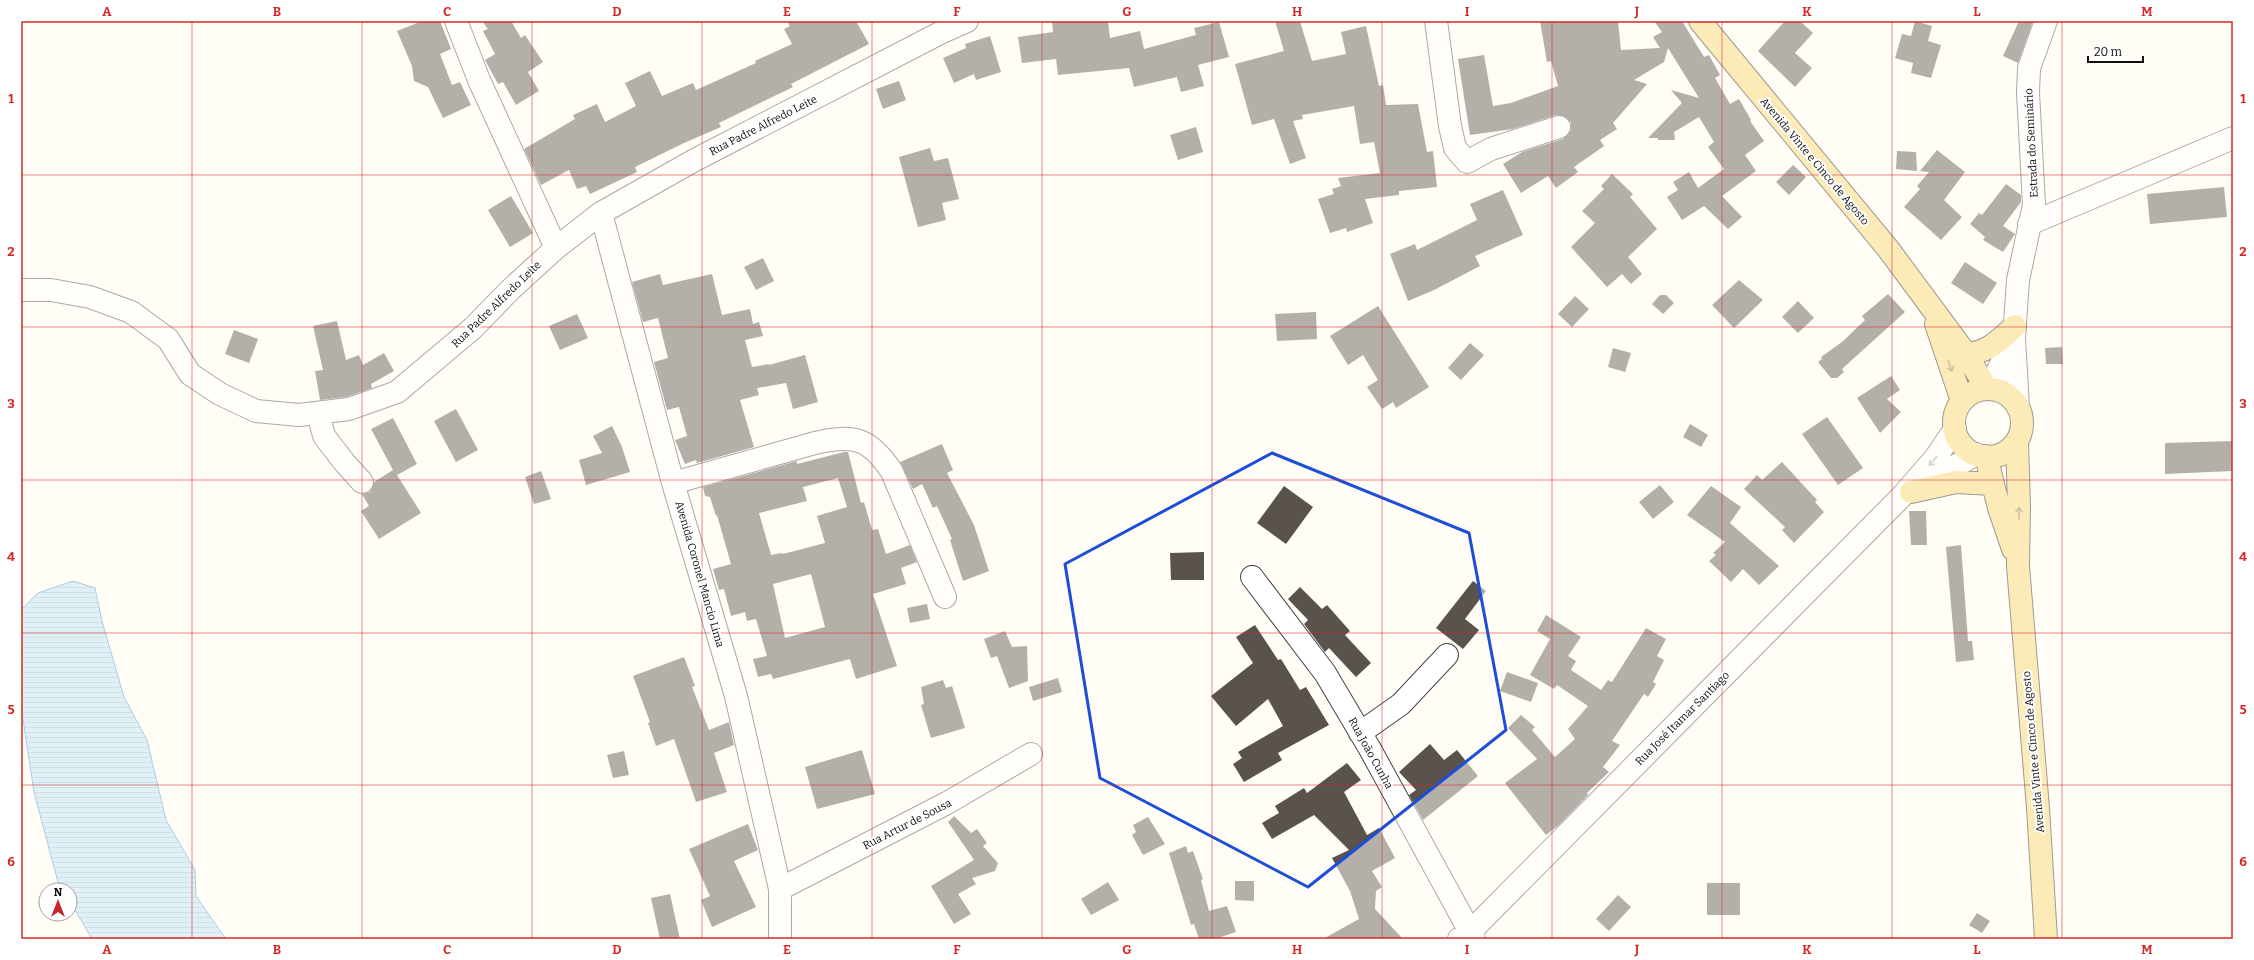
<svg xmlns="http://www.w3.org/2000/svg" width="2254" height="960" font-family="Bitter,serif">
<defs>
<pattern id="water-rules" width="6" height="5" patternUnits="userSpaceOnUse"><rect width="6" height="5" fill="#b9e0f7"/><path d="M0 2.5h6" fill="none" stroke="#9ebfd3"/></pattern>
</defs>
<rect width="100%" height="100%" fill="#fffdf5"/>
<path fill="url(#water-rules)" stroke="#3f96cf" d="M73,581L95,588L102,621L124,697L147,740L166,820L195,870L196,896L226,939H92L70,901V890H63L58,882L34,792L21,706V610L38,593Z"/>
<path fill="#5a524d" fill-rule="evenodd" d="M422,21H440L451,49L440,54L452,85L460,82L471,105L443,118L428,87L414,81L412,66L397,31Z
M482,21H511L521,38L525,35L543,62L528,72L539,91L516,105L503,82L498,84L485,60L495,54L483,31L488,29Z
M787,21H856L869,44L791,84L793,87L719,123L721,127L684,143L635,167L637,172L590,194L586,186L577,189L569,170L541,185L524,149L575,119L573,115L597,104L605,122L636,106L625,83L650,71L662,96L693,83L696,90L756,63L755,61L792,44L784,29L790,26Z
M1052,21H1108L1110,38L1140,31L1144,49L1196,35L1194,28L1219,22L1229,57L1198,65L1204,86L1181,92L1177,77L1134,87L1129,68L1058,75L1056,59L1022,63L1018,37L1053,32Z
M1275,21H1300L1312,61L1346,54L1341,32L1366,26L1379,86L1383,85L1386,105L1418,104L1427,152L1433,151L1437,187L1399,191V195L1365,199L1373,223L1347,232L1346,228L1330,233L1318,199L1334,194L1332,189L1341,186L1338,178L1380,173L1374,142L1360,144L1354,106L1302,115L1303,119L1293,121L1306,158L1290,164L1274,119L1252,125L1235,64L1284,51Z
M1540,21H1618L1621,50L1660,48L1653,37L1662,32L1654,21H1682L1704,57L1709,55L1720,75L1715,78L1730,104L1739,99L1751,120L1750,121L1764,141L1745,155L1756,171L1722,196L1742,217L1728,229L1704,206L1682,220L1667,197L1678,190L1673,182L1689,172L1698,188L1724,169L1708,147L1714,142L1699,117L1674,132L1675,140H1658V138H1648L1682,103L1671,90L1699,98L1668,48L1664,62L1634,80L1647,84L1613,123L1617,129L1600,140L1604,146L1574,167L1578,172L1556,188L1548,176L1521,193L1503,164L1522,152L1563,139L1571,130V123L1567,118L1556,115L1513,129L1470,135L1458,59L1484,55L1493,106L1511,103L1558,86L1551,61L1547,62Z
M1785,21H1800L1813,33L1795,53L1812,68L1795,87L1758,51Z
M1915,21L1932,26L1928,41L1941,45L1931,78L1911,73L1913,63L1895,58L1902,34L1911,36Z
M2019,21H2033L2018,63L2003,56Z
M990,36L1001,72L976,80L974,74L954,83L943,58L966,48L965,44Z
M899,81L906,100L883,109L876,89Z
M1196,127L1203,152L1178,160L1170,135Z
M930,148L934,161L948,158L959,199L942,203L946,220L918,227L899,157Z
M1937,150L1965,172L1944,200L1962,217L1941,240L1904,207L1920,189L1917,186L1929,172L1920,171Z
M1897,151L1916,152L1917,171L1896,169Z
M1793,165L1806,177L1789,195L1776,182Z
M1612,174L1633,194L1630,197L1657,229L1628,257L1642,274L1631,284L1622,274L1607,287L1571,247L1595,223L1582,211L1604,189L1601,186Z
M2006,184L2021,195V202L2003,226L2015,234L2003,252L1983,240L1985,237L1970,224L1979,213L1982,215Z
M2224,187L2227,217L2150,224L2147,194Z
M1503,190L1523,235L1475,256L1480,266L1434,290L1408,301L1390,254L1415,244L1417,250L1477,220L1470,204Z
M511,196L533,233L510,247L488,210Z
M763,258L774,281L756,290L744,267Z
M1965,262L1997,283L1983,304L1951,283Z
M660,274L663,285L712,274L722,315L750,309L753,324L759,322L763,336L745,340L752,367L769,364V365L805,355L818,402L793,409L786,383L757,388L759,395L740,400L754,447L697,463L696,460L685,464L675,440L687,436L679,407L667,410L654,362L668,358L658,318L643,322L632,282Z
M1739,280L1763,300L1734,328L1712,305Z
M1888,294L1905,312L1842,369L1844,372L1837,378H1831L1818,362L1822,359L1821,357L1842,342L1865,320L1862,316Z
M1660,295H1666L1674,303L1663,314L1652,304Z
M1575,296L1589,309L1572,327L1558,314Z
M1798,301L1814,318L1798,333L1782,317Z
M1378,306L1429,387L1396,408L1393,402L1382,409L1367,387L1378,380L1363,355L1348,365L1330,336Z
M1316,312L1317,339L1277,341L1275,314Z
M577,314L588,338L560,350L549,326Z
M337,321L346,360L359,355L363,365L384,353L394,371L371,384L372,388L346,397L320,400L315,371L323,370L313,326Z
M234,330L258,339L249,363L225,354Z
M1470,343L1484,355L1461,380L1448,368Z
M2062,347L2063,364H2046L2045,348Z
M1613,348L1631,353L1625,372L1608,367Z
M1891,376L1900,390L1887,399L1901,412L1880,433L1857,398Z
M456,409L478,450L456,462L434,421Z
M1827,417L1863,468L1838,485L1802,434Z
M393,418L417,464L397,475L421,513L379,539L361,511L369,506L362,494L370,492L374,482L393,470L371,429Z
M1690,424L1708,435L1701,447L1683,437Z
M612,426L622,447L630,472L586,485L579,460L602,453L593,436Z
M2233,441V471L2165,474V443Z
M942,444L953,470L947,473L974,525L989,571L963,581L950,540L952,539L937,506L933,508L922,484L913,489L900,462Z
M844,452H848L861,503L864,502L872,530L878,529L886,554L910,545L917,562L901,568L906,584L873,594L897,666L856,679L850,659L773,679L771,674L758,677L753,659L767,656L756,619L747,621L745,612L731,616L724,589L719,590L713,569L731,564L717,515L716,516L710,497L705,496L703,487L797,461V464ZM838,478L847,507L817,516L825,543L783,554L782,553L771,555L759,513L807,501L803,487ZM811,574L825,627L785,638L773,584Z
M1782,462L1817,500L1815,502L1824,512L1794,543L1782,530L1785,527L1744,489L1757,475L1762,480Z
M541,471L551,499L534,504L525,477Z
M1660,485L1674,502L1653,519L1639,502Z
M1284,486L1313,507L1286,544L1257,523Z
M1711,486L1741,507L1730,523L1779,566L1759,585L1743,569L1731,582L1709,561L1716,555L1713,553L1725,542L1687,515Z
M1909,511H1926L1927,545H1911Z
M1961,545L1968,641H1972L1974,660L1956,662L1946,547Z
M1204,552V580H1171L1170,553Z
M1473,581L1486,591L1465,619L1479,630L1463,649L1436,628Z
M1300,587L1322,609L1327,605L1350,631L1345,635L1371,663L1356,677L1329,648L1325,652L1304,624L1308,620L1288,599Z
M927,604L930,619L910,623L907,608Z
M1546,615L1581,637L1568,656L1576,661L1571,670L1601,690L1608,680L1612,682L1646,628L1666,639L1657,656L1664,660L1653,682L1656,684L1648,697L1644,694L1612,741L1620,745L1603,767L1609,772L1587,793L1588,795L1559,825L1546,835L1505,783L1537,759L1508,728L1521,715L1535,727L1532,730L1555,757L1575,739L1568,729L1588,706L1557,685L1554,689L1530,675L1550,639L1537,631Z
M1255,625L1278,660L1281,659L1300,690L1306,687L1329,725L1278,753L1282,760L1244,782L1233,764L1242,758L1238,752L1283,726L1268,699L1236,726L1211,696L1253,663L1236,637Z
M1005,631L1012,647L1027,646L1028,681L1009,688L997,656L991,658L984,639Z
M684,657L695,686L692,687L709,730L729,722L734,745L714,753L727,792L696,802L674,739L656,746L648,723L650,722L633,676Z
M1507,672L1538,683L1531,702L1500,691Z
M1058,678L1062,692L1033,701L1029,687Z
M943,680L946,688L952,686L965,728L931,738L921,705L924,704L921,687Z
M1430,744L1444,760L1457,750L1478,776L1423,820L1409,795L1416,790L1399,772Z
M862,750L875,794L817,809L805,767Z
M624,751L629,775L613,778L607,755Z
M1347,763L1361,780L1344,792L1367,835L1379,828L1395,858L1372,871L1382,887L1376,891L1375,909L1403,939H1323L1359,919L1350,891L1332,858L1349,850L1314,815L1272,839L1262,823L1279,813L1275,806L1304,788L1307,793Z
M954,816L971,833L977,829L987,843L983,846L998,863L995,871L972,878L976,884L958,894L971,914L954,924L931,886L974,860L948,822Z
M1148,817L1165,844L1143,855L1132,835L1136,832L1133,825Z
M748,824L758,850L734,861L756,907L712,927L701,900L710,896L689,849Z
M1186,846L1188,853L1193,851L1203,879L1201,880L1209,911L1227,906L1236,932L1215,939H1199L1194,924L1191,925L1169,853Z
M1235,881H1254V901L1235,900Z
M1108,882L1119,900L1091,915L1081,899Z
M1707,883H1740V915H1707Z
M670,894L680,939H660L651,898Z
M1618,895L1631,907L1609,931L1596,919Z
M1977,913L1990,921L1982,933L1969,925Z"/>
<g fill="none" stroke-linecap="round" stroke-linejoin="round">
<defs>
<path id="minor" d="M456,21L479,80L556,248
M1436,21L1450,126L1455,148L1467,162L1491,149L1559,127
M601,213L673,483L736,696L780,889V939
M2029,224L2233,138
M21,290H51L90,297L131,312L168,339L190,374L220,394L256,411L299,415L349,409L397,392L473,328L510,290L556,248L601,213L693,161L940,33L967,21
M1989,389L2012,341
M2018,407L2014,338L2018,280L2034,205L2028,92L2029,68L2046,21
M318,413L324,436L344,462L362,482
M673,483L815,443C854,434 870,438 892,472L945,597
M1920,487L1976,454
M1252,577L1325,673L1370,749L1474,939
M1360,733L1401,704L1447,655
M780,889L947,803L1031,754
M1459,939L1470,932L1903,495L1936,457L1955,429"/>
<path id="major" d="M1700,21L1889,250L1966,354L1987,389
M1936,324L1962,401
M1966,354C1988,353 1999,340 2015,326
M1954 423a34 34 0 1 1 68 0a34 34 0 1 1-68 0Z
M2017,441L2019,506L2018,566L2038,808L2046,939
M1986,456L1999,508L2013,549
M1911,492L1956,482L1993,484"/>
</defs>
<use href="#minor" stroke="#444" stroke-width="24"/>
<use href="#major" stroke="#222" stroke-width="24"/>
<use href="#minor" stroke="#fff" stroke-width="22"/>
<use href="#major" stroke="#f9d66b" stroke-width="22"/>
</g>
<defs><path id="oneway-shaft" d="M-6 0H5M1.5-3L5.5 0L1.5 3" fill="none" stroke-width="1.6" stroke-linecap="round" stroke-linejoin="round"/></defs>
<g stroke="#917d42">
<use href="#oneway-shaft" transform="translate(1950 366) rotate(71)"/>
<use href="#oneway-shaft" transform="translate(2019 513) rotate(-89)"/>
</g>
<use stroke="#a0a0a0" href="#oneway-shaft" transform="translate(1933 461) rotate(130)"/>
<path d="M0 0H2254V960H0ZM1272,453L1469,533L1506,730L1308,887L1100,778L1065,564Z" fill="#fffdf5" fill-opacity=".55" fill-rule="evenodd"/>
<path fill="none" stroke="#1d4ed8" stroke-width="3" stroke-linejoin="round" d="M1272,453L1469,533L1506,730L1308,887L1100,778L1065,564Z"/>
<path fill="none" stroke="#d62828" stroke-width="1" stroke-opacity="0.55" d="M192,21V939M362,21V939M532,21V939M702,21V939M872,21V939M1042,21V939M1212,21V939M1382,21V939M1552,21V939M1722,21V939M1892,21V939M2062,21V939M21,175H2233M21,327H2233M21,480H2233M21,633H2233M21,785H2233"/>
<g text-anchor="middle" stroke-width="4" stroke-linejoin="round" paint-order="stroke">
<g font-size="11" fill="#111" stroke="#fff">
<text transform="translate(763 125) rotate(-27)" y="4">Rua Padre Alfredo Leite</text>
<text transform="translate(2031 143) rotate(-93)" y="4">Estrada do Seminário</text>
<text transform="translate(1815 161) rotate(50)" y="4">Avenida Vinte e Cinco de Agosto</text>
<text transform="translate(496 304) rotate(-44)" y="4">Rua Padre Alfredo Leite</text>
<text transform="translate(700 574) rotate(74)" y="4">Avenida Coronel Mancio Lima</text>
<text transform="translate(1682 718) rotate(-45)" y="4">Rua José Itamar Santiago</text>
<text transform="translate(2033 752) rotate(-95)" y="4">Avenida Vinte e Cinco de Agosto</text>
<text transform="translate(1371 753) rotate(61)" y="4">Rua João Cunha</text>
<text transform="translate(907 824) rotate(-27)" y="4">Rua Artur de Sousa</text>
</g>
</g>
<rect width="2254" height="960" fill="none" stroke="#ffffff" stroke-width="44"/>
<g transform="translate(58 902)"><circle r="19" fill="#ffffff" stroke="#a0a0a0"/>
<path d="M0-3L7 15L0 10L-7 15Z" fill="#c4262e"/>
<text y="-6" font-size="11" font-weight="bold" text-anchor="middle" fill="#111111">N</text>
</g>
<path d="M2088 56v6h55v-6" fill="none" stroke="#111111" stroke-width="2"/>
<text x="2094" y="56" font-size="12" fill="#111111" stroke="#ffffff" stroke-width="3" paint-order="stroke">20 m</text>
<rect x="22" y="22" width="2210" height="916" fill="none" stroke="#d62828" stroke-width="1.5"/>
<g font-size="13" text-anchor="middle" font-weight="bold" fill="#d62828">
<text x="107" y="16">A</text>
<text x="277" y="16">B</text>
<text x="447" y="16">C</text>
<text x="617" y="16">D</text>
<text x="787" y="16">E</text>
<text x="957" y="16">F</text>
<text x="1127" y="16">G</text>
<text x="1297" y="16">H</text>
<text x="1467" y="16">I</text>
<text x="1637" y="16">J</text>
<text x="1807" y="16">K</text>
<text x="1977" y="16">L</text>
<text x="2147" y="16">M</text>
<text x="11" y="103">1</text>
<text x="2243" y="103">1</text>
<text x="11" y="256">2</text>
<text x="2243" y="256">2</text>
<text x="11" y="408">3</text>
<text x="2243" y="408">3</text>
<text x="11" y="561">4</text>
<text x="2243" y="561">4</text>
<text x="11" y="714">5</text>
<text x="2243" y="714">5</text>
<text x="11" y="866">6</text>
<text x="2243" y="866">6</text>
<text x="107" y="954">A</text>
<text x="277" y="954">B</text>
<text x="447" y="954">C</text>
<text x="617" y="954">D</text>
<text x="787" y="954">E</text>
<text x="957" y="954">F</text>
<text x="1127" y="954">G</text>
<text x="1297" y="954">H</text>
<text x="1467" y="954">I</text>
<text x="1637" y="954">J</text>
<text x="1807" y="954">K</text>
<text x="1977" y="954">L</text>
<text x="2147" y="954">M</text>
</g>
</svg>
